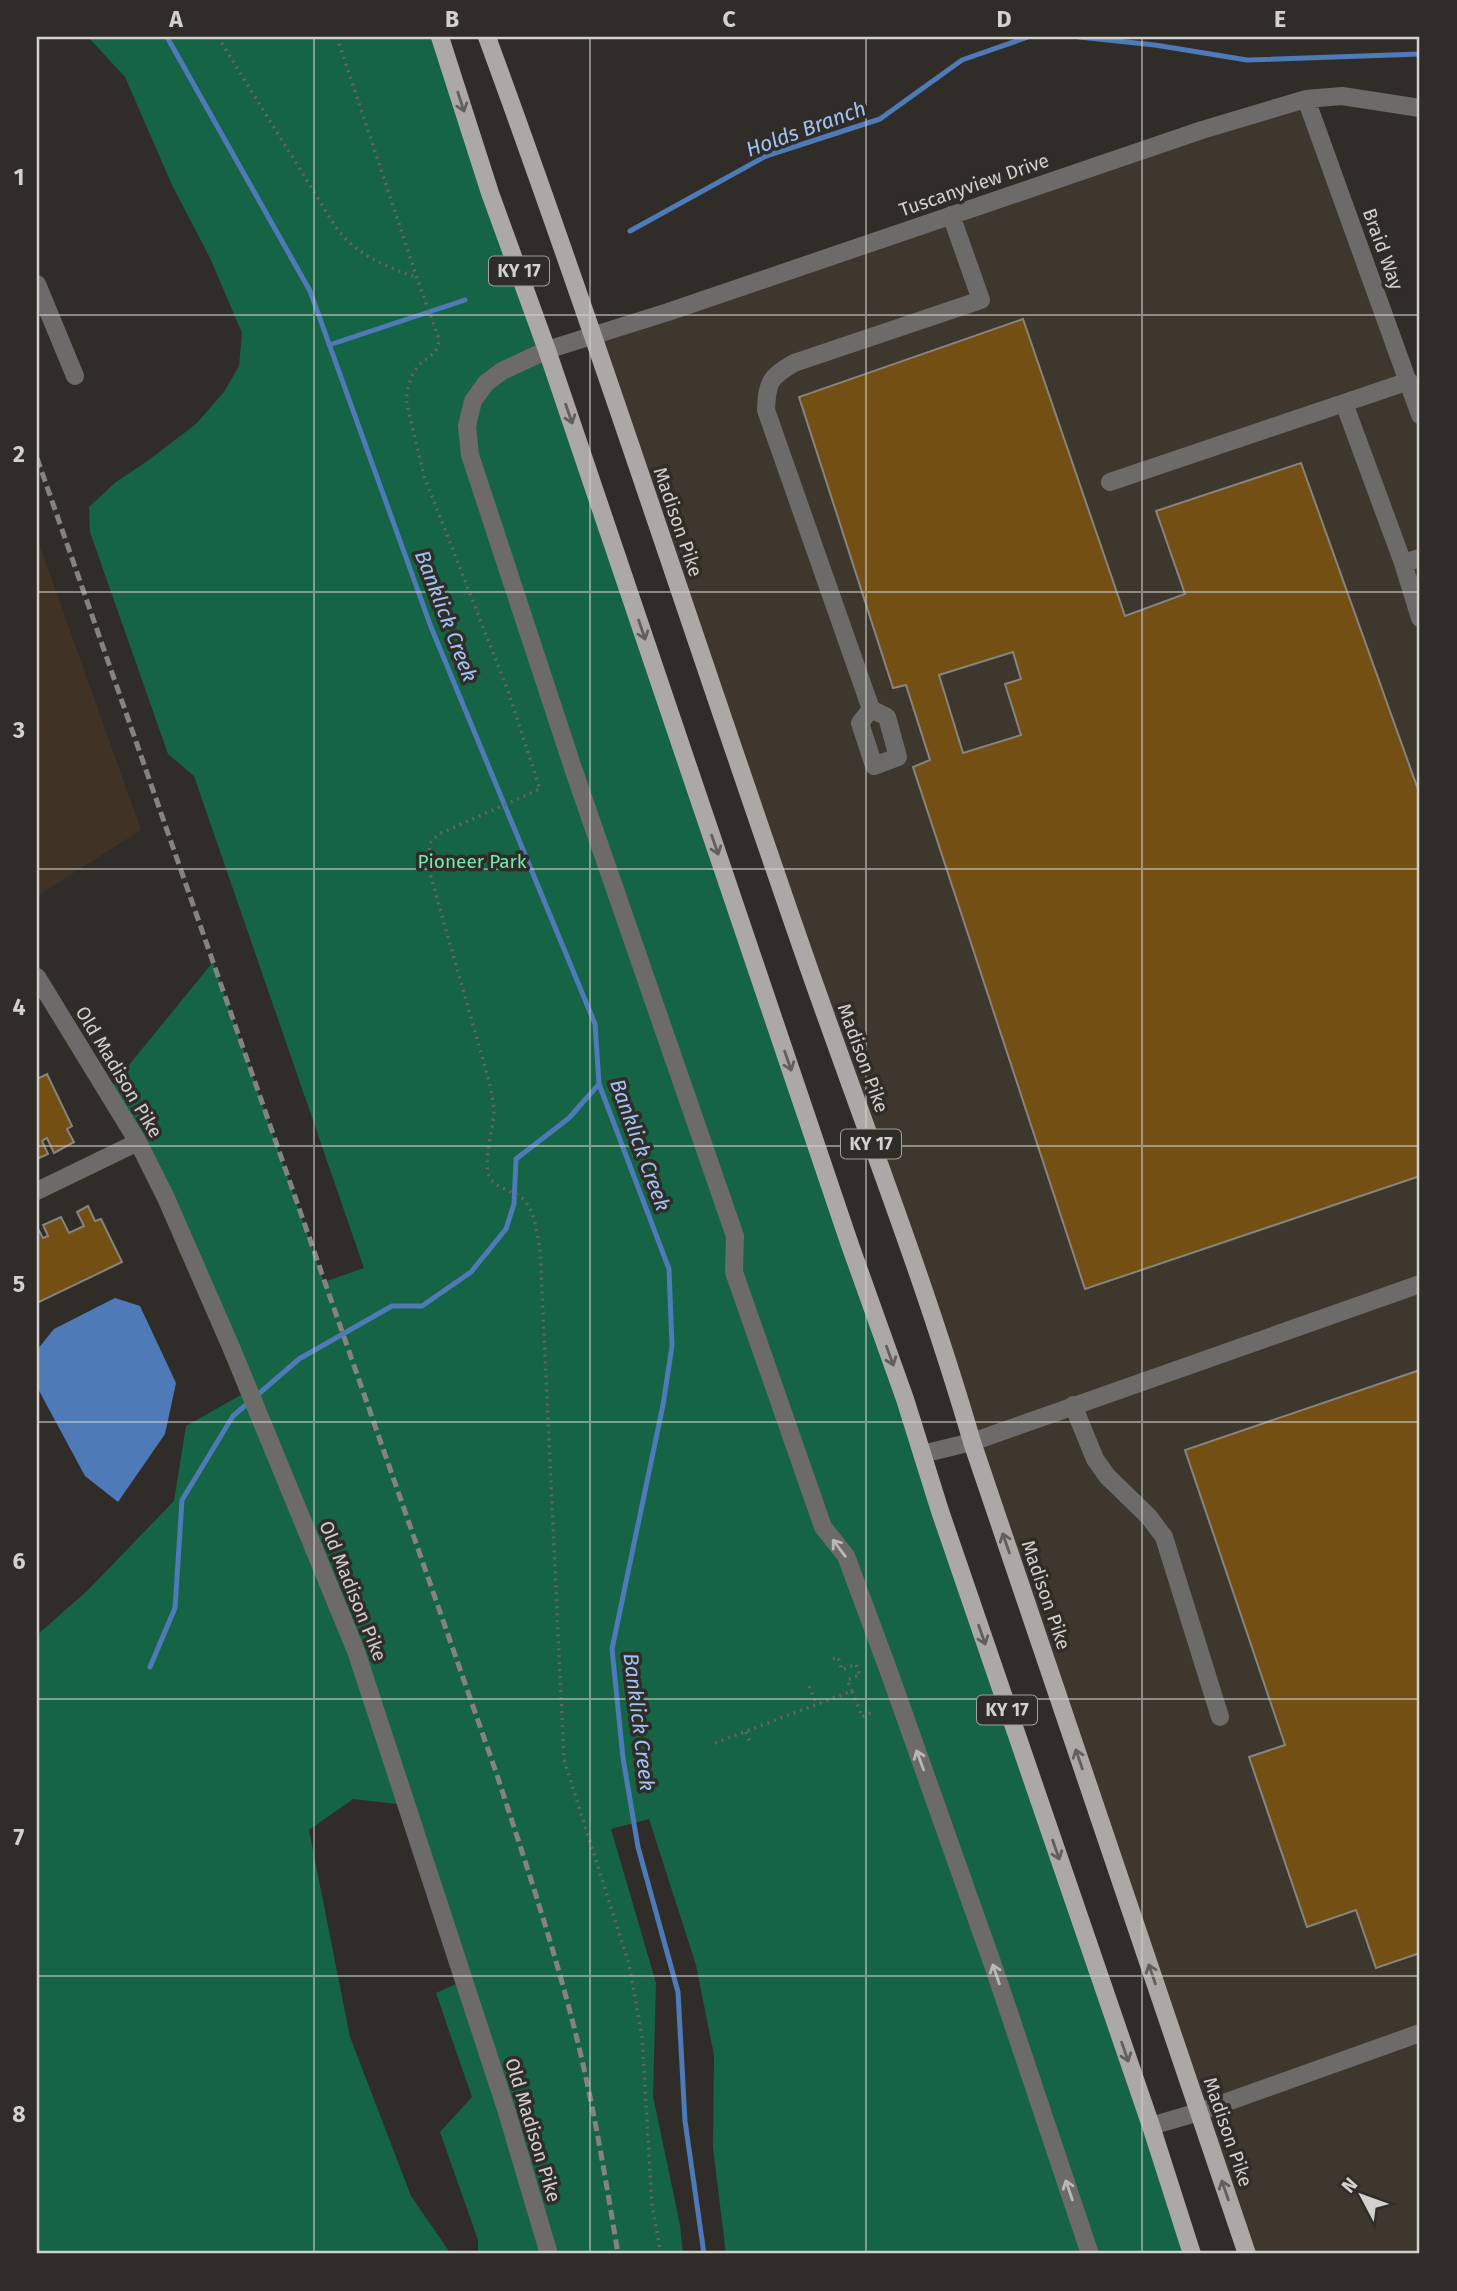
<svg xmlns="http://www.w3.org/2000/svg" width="1457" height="2291" font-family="'Fira Sans',sans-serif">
<rect width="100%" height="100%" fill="#302d29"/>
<path fill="#403225" d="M 37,538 L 141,830 L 37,896 Z"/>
<path fill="#3d372d" d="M 1306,99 L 1420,415 L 1420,2254 L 1247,2254 L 593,336 Z"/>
<path fill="#156445" d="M 88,37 L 440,37 L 1192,2254 L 726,2254 L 713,2148 L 714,2055 L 696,1965 L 649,1819 L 611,1829 L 656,1983 L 653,2096 L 680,2225 L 683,2254 L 478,2254 L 478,2240 L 440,2132 L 472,2097 L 436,1993 L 463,1981 L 406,1805 L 353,1799 L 309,1830 L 350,2037 L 411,2196 L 451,2254 L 37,2254 L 37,1635 L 87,1591 L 174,1501 L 186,1426 L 248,1391 L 107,1092 L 213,962 L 324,1282 L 364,1268 L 194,776 L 168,754 L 90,532 L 89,507 L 116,482 L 146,462 L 196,424 L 224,392 L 239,366 L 242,333 L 210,258 L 172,185 L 125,77 Z"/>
<path fill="#4e7ab8" d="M 115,1298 L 140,1306 L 176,1383 L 165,1434 L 118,1502 L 85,1476 L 37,1387 L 37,1350 L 54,1329 Z"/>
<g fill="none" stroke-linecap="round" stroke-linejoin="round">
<path stroke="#4e7ab8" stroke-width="5" d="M 167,37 L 310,291 L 431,627 L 595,1024 L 599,1084 L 669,1269 L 672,1346 L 663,1405 L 612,1649 L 623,1758 L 638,1847 L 678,1992 L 685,2121 L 704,2254
M 1079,37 L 1155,45 L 1247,60 L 1420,54
M 630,231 L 766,156 L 880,119 L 962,60 L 1028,37
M 329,345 L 465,300
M 150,1667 L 175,1608 L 182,1500 L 233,1416 L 299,1359 L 392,1306 L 422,1306 L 471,1272 L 506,1229 L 514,1204 L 516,1159 L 569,1118 L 599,1084"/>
</g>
<path fill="#734f13" stroke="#87847f" stroke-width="2" fill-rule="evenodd" d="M 1023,319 L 1125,616 L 1185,594 L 1156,511 L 1301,463 L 1420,795 L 1420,1176 L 1085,1289 L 913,767 L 930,760 L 906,685 L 893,688 L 799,397 ZM 1013,652 L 1021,679 L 1005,684 L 1021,735 L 963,753 L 939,675 Z
M 47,1074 L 72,1126 L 67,1129 L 74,1142 L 54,1153 L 47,1138 L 42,1141 L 48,1154 L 37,1159 L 37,1079 Z
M 88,1206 L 95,1221 L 101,1219 L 122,1262 L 37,1303 L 37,1227 L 43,1238 L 48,1236 L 43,1225 L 61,1217 L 69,1233 L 84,1226 L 77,1212 Z
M 1420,1370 L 1420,1953 L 1376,1968 L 1356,1910 L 1307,1927 L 1249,1757 L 1285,1745 L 1185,1450 Z"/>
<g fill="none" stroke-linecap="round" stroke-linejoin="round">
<path stroke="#666460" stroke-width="3.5" stroke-dasharray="2 5" stroke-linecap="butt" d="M 218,37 L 335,226 C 358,257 382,264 417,278
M 337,37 L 417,278 L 439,339 C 438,354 430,355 420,364 C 410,374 408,387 406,400 L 424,476 L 508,691 L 540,789 L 439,834 L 431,842 L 427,863 L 489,1081 C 491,1092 494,1103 494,1113 C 493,1130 482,1163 490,1178 C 496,1188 513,1191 522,1198 C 535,1209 536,1232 540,1248 L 564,1760 L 629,1964 L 642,2037 L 652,2205 L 661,2254
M 833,1659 L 838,1657 L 842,1670 L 856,1664 L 860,1675 L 847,1680 L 852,1691
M 809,1686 L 817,1705
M 746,1732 L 750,1742
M 715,1743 L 852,1691 L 862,1717 L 872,1712"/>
<path stroke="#6d6b69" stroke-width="18" d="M 1306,99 L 1420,415
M 37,284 L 75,376
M 1110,482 L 1344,403
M 1420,558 L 1403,563 L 1420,618
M 1403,563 L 1344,403 L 1409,381
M 871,709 L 887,717 L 898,757 L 874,766 L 860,723 L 871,709 L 766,410 C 767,382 770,377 794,363 L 981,300 L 951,215
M 37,977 L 138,1142 L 166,1198 L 231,1347 L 356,1651 L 506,2109 L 549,2254
M 37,1191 L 138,1142
M 1073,1405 L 1095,1459 L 1107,1476 L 1149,1517 L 1164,1537 L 1220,1717
M 922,1454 L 972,1442 L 1420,1284
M 1151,2126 L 1199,2112 L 1420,2033
M 1090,2254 L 994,1968 L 888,1669 L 846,1556 L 823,1527 L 734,1272 L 735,1236 L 574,771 L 470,455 L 467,426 L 473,401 L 486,383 L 502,371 L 547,350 L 668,312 L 1202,130 L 1306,99 L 1342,96 L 1420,108"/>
<path stroke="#aca8a5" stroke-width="18" d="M 440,37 L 490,193 L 547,350 L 850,1245 L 905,1399 L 940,1511 L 1151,2126 L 1192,2254
M 487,37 C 596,334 693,635 797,934 C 855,1103 922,1270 972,1442 L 1247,2254"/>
<path stroke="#85837f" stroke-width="5" stroke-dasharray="10 5" stroke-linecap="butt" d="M 37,458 L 497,1775 C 525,1861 554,1947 576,2035 C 594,2107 606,2181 618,2254"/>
</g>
<defs><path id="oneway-shaft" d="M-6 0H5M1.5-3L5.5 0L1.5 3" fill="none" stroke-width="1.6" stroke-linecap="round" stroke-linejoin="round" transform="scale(1.75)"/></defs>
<g stroke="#625e5b">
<use href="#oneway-shaft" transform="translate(461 102) rotate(72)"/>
<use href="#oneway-shaft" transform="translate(569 414) rotate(71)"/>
<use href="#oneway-shaft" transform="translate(642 630) rotate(71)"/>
<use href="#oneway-shaft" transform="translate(715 845) rotate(71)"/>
<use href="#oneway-shaft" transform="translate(788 1061) rotate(71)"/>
<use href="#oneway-shaft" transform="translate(890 1356) rotate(70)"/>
<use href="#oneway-shaft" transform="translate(1006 1543) rotate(-109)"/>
<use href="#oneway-shaft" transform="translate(982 1635) rotate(71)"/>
<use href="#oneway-shaft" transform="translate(1079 1759) rotate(-109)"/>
<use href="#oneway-shaft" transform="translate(1056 1850) rotate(71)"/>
<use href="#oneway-shaft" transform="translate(1152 1974) rotate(-109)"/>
<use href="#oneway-shaft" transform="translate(1125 2052) rotate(71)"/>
<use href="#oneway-shaft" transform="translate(1225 2190) rotate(-109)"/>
</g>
<g stroke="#bab8b5">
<use href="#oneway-shaft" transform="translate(839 1548) rotate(-127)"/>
<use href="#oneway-shaft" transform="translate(920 1760) rotate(-110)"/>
<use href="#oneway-shaft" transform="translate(996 1974) rotate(-109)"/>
<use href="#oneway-shaft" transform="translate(1069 2190) rotate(-109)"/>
</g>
<path fill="none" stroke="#d3d1ce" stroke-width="2" stroke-opacity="0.55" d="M 314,37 L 314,2254M 590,37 L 590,2254M 866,37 L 866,2254M 1142,37 L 1142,2254M 37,315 L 1420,315M 37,592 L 1420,592M 37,869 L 1420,869M 37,1146 L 1420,1146M 37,1422 L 1420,1422M 37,1699 L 1420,1699M 37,1976 L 1420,1976"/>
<g text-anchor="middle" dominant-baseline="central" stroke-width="7" stroke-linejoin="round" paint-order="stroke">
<g fill="#302d29" stroke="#a2a09c" stroke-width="2">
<rect x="489" y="256.5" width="60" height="29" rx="5"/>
<rect x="841" y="1129.5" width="60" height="29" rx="5"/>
<rect x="977" y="1695.5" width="60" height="29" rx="5"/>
</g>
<g font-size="18" font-weight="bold" fill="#d3d1ce">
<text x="519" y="271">KY 17</text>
<text x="871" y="1144">KY 17</text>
<text x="1007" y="1710">KY 17</text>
</g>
<g font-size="19" fill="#d3d1ce" stroke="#302d29">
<text transform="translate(974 185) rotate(-19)">Tuscanyview Drive</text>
<text transform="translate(1383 249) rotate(70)">Braid Way</text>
<text transform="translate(678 522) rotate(71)">Madison Pike</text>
<text transform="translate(863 1058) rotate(70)">Madison Pike</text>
<text transform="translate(119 1072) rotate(59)">Old Madison Pike</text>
<text transform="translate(353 1591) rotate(68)">Old Madison Pike</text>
<text transform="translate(1046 1595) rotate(71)">Madison Pike</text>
<text transform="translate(533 2130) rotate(73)">Old Madison Pike</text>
<text transform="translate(1228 2132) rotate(71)">Madison Pike</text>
</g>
<g font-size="19" fill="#70edb4" stroke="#302d29">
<text x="472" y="861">Pioneer Park</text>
</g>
<g font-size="21" font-style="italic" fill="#a0c4f8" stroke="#302d29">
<text transform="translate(806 129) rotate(-20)">Holds Branch</text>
<text transform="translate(446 616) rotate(69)">Banklick Creek</text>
<text transform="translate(640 1145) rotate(70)">Banklick Creek</text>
<text transform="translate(639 1722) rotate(83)">Banklick Creek</text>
</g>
</g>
<rect width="1457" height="2291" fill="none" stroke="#302d29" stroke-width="77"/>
<g transform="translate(1362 2196) rotate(311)" stroke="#302d29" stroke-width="5" paint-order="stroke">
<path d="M0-5L12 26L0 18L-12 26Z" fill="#d3d1ce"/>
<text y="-10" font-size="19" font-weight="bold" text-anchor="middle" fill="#d3d1ce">N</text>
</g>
<rect x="38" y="38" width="1380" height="2214" fill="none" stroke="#d3d1ce" stroke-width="2.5"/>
<g font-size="23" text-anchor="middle" font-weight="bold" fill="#d3d1ce">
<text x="176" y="27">A</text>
<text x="452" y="27">B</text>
<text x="729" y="27">C</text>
<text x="1004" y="27">D</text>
<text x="1280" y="27">E</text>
<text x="19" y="185">1</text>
<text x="19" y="462">2</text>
<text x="19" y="738">3</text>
<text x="19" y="1015">4</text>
<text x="19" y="1292">5</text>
<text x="19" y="1569">6</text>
<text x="19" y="1845">7</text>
<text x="19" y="2122">8</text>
</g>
</svg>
